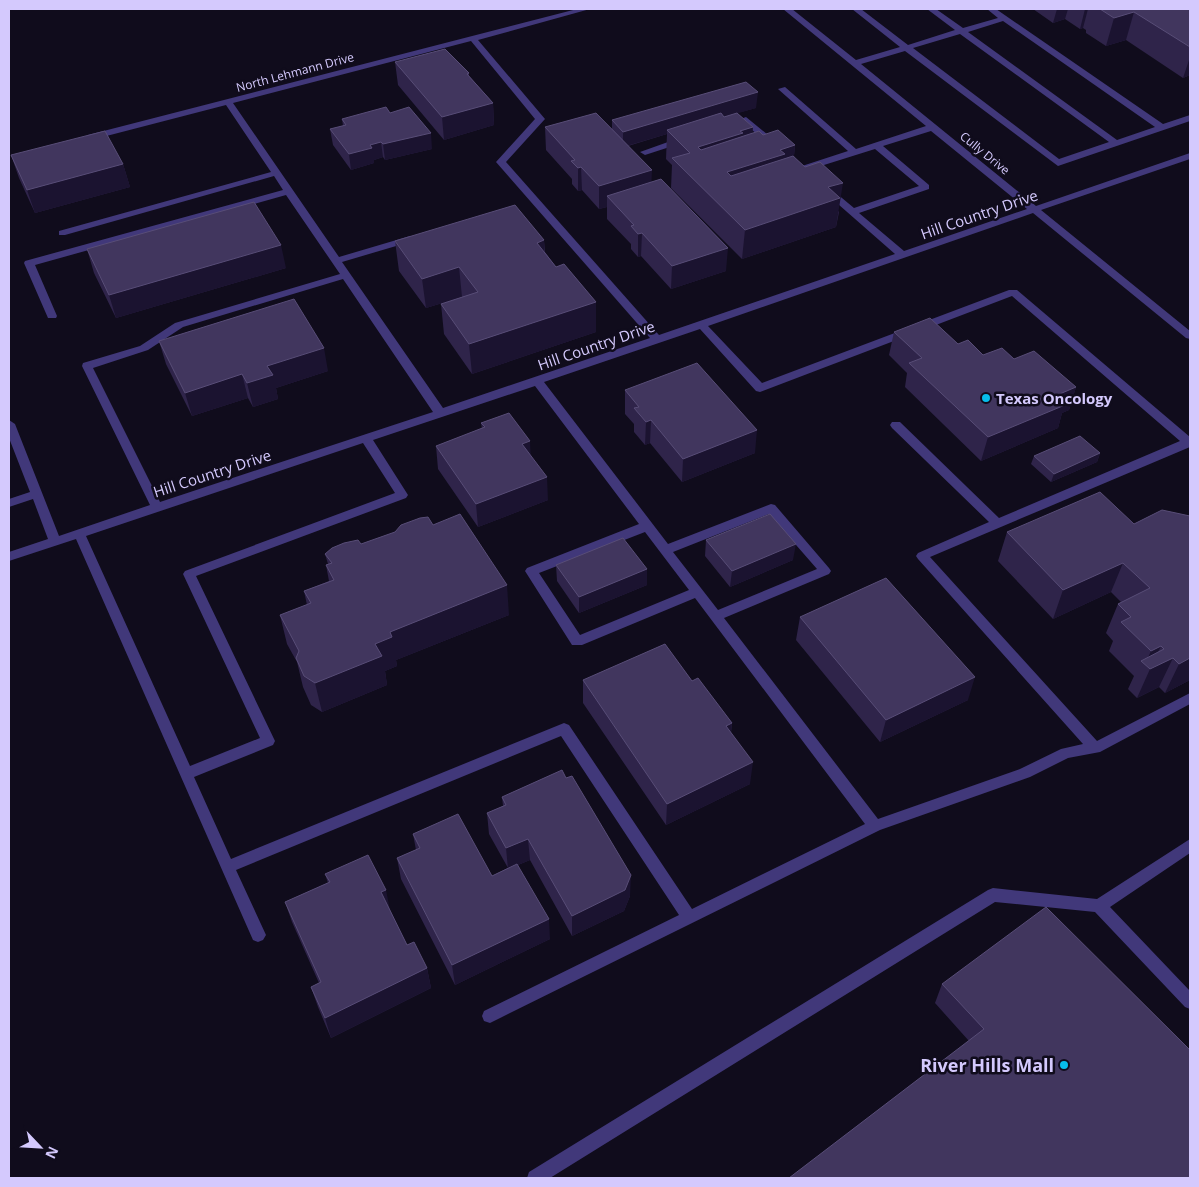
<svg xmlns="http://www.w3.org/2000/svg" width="1199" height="1187" font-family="'Open Sans',sans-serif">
<rect width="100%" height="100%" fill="#100c1c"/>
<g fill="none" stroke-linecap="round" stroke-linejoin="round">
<path fill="#41387a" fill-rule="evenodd" d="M 577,9 L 590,9 L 478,40 L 545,119 L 506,162 L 659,335 L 895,254 L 822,190 L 824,188 L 830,188 L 854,208 L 919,186 L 875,149 L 808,170 L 802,170 L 802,166 L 848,151 L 778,89 L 785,87 L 856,149 L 926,126 L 783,9 L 792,9 L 856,60 L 900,47 L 852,9 L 861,9 L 908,45 L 955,30 L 927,9 L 936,9 L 963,28 L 998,18 L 987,9 L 996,9 L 1163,124 L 1190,115 L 1190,121 L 1058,166 L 905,51 L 861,64 L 1036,206 L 1190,153 L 1190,159 L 1041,210 L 1190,331 L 1190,339 L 1186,338 L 1033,213 L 708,326 L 762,383 L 1009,290 L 1017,290 L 1190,437 L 1190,447 L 930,557 L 1097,741 L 1190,693 L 1190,704 L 1100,752 L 1068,758 L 1030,777 L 880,830 L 490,1023 L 484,1021 L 482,1016 L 484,1011 L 679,915 L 561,736 L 236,870 L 266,935 L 263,940 L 258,942 L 253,940 L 76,539 L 9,561 L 9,552 L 48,539 L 33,499 L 9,507 L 9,499 L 30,492 L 9,438 L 9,420 L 15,424 L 59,536 L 150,505 L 82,366 L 83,363 L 140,346 L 175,323 L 340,274 L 286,195 L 35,265 L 57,316 L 56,318 L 48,318 L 24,263 L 25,261 L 283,190 L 274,176 L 65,235 L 59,235 L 59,231 L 271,172 L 226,105 L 91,140 L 88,139 L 88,135 ZM 1003,21 L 1155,127 L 1117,140 L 968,32 ZM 960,34 L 1109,142 L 1059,159 L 913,48 ZM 471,41 L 535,119 L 496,162 L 650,338 L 443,408 L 342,262 L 413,241 L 415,239 L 410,236 L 339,257 L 233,103 ZM 931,131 L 1027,209 L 904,251 L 859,213 L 929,189 L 929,185 L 883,146 ZM 343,279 L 433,412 L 160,502 L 93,368 L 148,350 L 183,327 ZM 1012,296 L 1180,441 L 999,518 L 900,422 L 892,422 L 890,425 L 892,428 L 989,522 L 918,553 L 916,556 L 918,559 L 1083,744 L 1061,749 L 1020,769 L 878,819 L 724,618 L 829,574 L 831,571 L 829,568 L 775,505 L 771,504 L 668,544 L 544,382 L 700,329 L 756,391 L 760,392 ZM 535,386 L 639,524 L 527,568 L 525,571 L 572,645 L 582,645 L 695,598 L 865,824 L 692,909 L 569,725 L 564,723 L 231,859 L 194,777 L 273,745 L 275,741 L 196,576 L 406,498 L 408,495 L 373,440 ZM 363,443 L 395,493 L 185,571 L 183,574 L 260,738 L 190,766 L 86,536 ZM 769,514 L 817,569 L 718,610 L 673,552 ZM 645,532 L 689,590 L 580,635 L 539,573 Z
M 746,117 L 779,144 L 779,148 L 773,148 L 744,123 L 729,128 L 724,125 Z
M 682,137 L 687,140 L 685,142 L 645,155 L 640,152 Z
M 1190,839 L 1190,853 L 1110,907 L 1190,991 L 1190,1009 L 1185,1007 L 1095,912 L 995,902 L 550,1178 L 527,1178 L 529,1172 L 988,890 L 993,888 L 1097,899 Z"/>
</g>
<path fill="#2f244a" d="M 1033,9 L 1190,9 L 1190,75 L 1183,78 L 1126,40 L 1106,46 L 1086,33 L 1086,30 L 1083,28 L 1080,29 L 1065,19 L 1053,23 Z
M 395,62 L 469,73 L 469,76 L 493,103 L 494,125 L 444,140 L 398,85 Z
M 756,108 L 737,113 L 753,127 L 752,133 L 763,135 L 795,145 L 794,156 L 839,212 L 836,227 L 742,259 L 671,188 L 672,165 L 666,159 L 667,134 L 628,146 L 651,182 L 726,271 L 671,289 L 641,256 L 638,257 L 631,249 L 631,244 L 607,219 L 607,207 L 599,209 L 582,190 L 578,191 L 572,184 L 572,179 L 546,150 L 545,127 L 612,129 L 612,120 Z
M 390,113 L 432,149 L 385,160 L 383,157 L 374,160 L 374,163 L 351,170 L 333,145 L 330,129 L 343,126 L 342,119 Z
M 11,155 L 123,164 L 130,187 L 35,213 L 19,178 Z
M 544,240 L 545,252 L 556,267 L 596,302 L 596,332 L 472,374 L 444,334 L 441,304 L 462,297 L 426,308 L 399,271 L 395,241 Z
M 87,249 L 286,268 L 116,318 L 94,273 Z
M 894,332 L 958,344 L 983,355 L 1014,359 L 1076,387 L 1069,410 L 1062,413 L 1058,428 L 981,461 L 905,387 L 907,373 L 889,355 Z
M 159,341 L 328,371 L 276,388 L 278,399 L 253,407 L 248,398 L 192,416 L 166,364 Z
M 625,390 L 755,453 L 682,482 L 650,443 L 645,445 L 634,432 L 634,424 L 625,414 Z
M 481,423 L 548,500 L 478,527 L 438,469 L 436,446 L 482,429 Z
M 1100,453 L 1097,462 L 1051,482 L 1031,464 L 1034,456 Z
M 1190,516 L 1190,680 L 1165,693 L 1159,687 L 1137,698 L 1128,689 L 1134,676 L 1109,651 L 1113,641 L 1106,633 L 1118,604 L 1121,602 L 1111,592 L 1053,619 L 998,561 L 1007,532 L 1134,524 Z
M 433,525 L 509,615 L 396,660 L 397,666 L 385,671 L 387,685 L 322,712 L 311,705 L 303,687 L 297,662 L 287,644 L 280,615 L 307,605 L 304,591 L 329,581 L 326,565 L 328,564 L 325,554 Z
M 706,540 L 793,560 L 730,587 L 705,556 Z
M 556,565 L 647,569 L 647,585 L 579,613 L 557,581 Z
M 800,617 L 968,700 L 880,742 L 796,640 Z
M 583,680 L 732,723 L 731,733 L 750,784 L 666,825 L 583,703 Z
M 502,797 L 630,896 L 624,911 L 572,936 L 530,860 L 518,865 L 550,939 L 455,985 L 401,879 L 397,858 L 416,850 L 413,834 L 492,876 L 508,868 L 489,834 L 487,813 L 503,806 Z
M 325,874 L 390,911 L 407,945 L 427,968 L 431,988 L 331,1038 L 318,1007 L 311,987 L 319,983 L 292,922 L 285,902 L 328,883 Z
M 942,984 L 1190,1050 L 969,1041 L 935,1003 Z"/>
<path fill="#1b1330" d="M 1057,9 L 1068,9 L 1065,19 L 1053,23 Z
M 1085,9 L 1088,9 L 1083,28 L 1080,29 Z
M 1134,12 L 1126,40 L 1106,46 L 1114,18 Z
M 1190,57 L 1190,75 L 1183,78 Z
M 758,92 L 756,108 L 670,133 L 667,130 L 667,134 L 623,147 L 623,132 Z
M 493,103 L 494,125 L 444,140 L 442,117 Z
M 753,127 L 750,156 L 697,177 L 698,147 Z
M 431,133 L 432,149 L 385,160 L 383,144 Z
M 381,142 L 383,157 L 374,160 L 374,163 L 351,170 L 349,154 L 370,145 Z
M 795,145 L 792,174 L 725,202 L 727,172 L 780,150 Z
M 123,164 L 130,187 L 35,213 L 27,190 Z
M 581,167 L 582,190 L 578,191 L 578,168 Z
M 652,170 L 651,193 L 607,196 L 607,207 L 599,209 L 599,186 Z
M 843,183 L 836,227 L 742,259 L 745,230 L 828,187 Z
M 642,233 L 641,256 L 638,257 L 638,234 Z
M 544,240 L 545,270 L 537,243 Z
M 281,245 L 286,268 L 116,318 L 109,295 Z
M 728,248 L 726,271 L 671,289 L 672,266 Z
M 459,267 L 462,297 L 426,308 L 422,279 Z
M 596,302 L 596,332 L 472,374 L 469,344 Z
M 324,348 L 328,371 L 276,388 L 278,399 L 253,407 L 247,383 L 267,366 Z
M 242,374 L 248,398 L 192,416 L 185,393 Z
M 1076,387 L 1069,410 L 1062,413 L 1058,428 L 981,461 L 988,437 L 1055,396 Z
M 651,420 L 650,443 L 645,445 L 646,422 Z
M 757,430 L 755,453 L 682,482 L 683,459 Z
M 530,441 L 531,464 L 522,444 Z
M 1100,453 L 1097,462 L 1051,482 L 1054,474 Z
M 547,477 L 548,500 L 478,527 L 476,504 Z
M 796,544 L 793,560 L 730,587 L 732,571 Z
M 1123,563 L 1111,592 L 1053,619 L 1063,590 Z
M 647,569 L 647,585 L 579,613 L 579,597 Z
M 507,585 L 509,615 L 396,660 L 397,666 L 385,671 L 387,685 L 322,712 L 315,683 L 375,644 L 390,632 Z
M 1161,646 L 1150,669 L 1173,658 L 1159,687 L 1137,698 L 1150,669 L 1145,664 L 1151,651 Z
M 1190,658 L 1190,680 L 1165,693 L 1179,664 Z
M 975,677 L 968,700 L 880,742 L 886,720 Z
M 732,723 L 729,746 L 726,726 Z
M 753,762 L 750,784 L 666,825 L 667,804 Z
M 528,839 L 530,860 L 508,869 L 506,848 Z
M 631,875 L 630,896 L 624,911 L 572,936 L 572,916 Z
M 386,890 L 390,910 L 381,892 Z
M 549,919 L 550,939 L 455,985 L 452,965 Z
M 427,968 L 431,988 L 331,1038 L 325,1018 Z"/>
<path fill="#41365e" stroke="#584d77" d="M 1100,9 L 1190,9 L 1190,47 L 1134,12 L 1114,18 Z
M 445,49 L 469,73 L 467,74 L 493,103 L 442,117 L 395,62 Z
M 746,82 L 758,92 L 623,132 L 612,120 Z
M 386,107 L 390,113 L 409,107 L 431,133 L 383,144 L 381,142 L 370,145 L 372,148 L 349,154 L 330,129 L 346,125 L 342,119 Z
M 596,113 L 652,170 L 599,186 L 581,167 L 578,168 L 571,161 L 575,160 L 545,127 Z
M 721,113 L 724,117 L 737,113 L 753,127 L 740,131 L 743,133 L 698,147 L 701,150 L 759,131 L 763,135 L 778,130 L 795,145 L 780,150 L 785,154 L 727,172 L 731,176 L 793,156 L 805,167 L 820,162 L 843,183 L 828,187 L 840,198 L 745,230 L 672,158 L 690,153 L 667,130 Z
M 105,131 L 123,164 L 27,190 L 11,155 Z
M 661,179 L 728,248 L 672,266 L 642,233 L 638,234 L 631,226 L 634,225 L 607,196 Z
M 254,202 L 281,245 L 109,295 L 87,249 Z
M 515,205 L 544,240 L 537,243 L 556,267 L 564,264 L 596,302 L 469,344 L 441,304 L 478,292 L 459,267 L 422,279 L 395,241 Z
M 294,299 L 324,348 L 267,366 L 273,375 L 247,383 L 242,374 L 185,393 L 159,341 Z
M 930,318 L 958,344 L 968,340 L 983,355 L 1002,348 L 1014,359 L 1034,351 L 1076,387 L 1055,396 L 1065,405 L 988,437 L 909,363 L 922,358 L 894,332 Z
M 697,363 L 757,430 L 683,459 L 651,420 L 646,422 L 634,408 L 639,407 L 625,390 Z
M 509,413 L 530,441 L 522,444 L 547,477 L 476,504 L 436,446 L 485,427 L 481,423 Z
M 1080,436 L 1100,453 L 1054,474 L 1034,456 Z
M 1100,492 L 1134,524 L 1162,510 L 1190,516 L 1190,658 L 1179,664 L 1173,658 L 1150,669 L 1141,661 L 1164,649 L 1161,646 L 1151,651 L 1121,622 L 1131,617 L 1118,604 L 1150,588 L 1123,563 L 1063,590 L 1007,532 Z
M 460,514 L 507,585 L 390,632 L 392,637 L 375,644 L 382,656 L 315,683 L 304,676 L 296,658 L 299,651 L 280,615 L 311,603 L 304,591 L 334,580 L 326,565 L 332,563 L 325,554 L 332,548 L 344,543 L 358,540 L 361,544 L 395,532 L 401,525 L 420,518 L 428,517 L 433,525 Z
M 770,514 L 796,544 L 732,571 L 706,540 Z
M 623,538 L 647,569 L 579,597 L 556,565 Z
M 886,578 L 975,677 L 886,720 L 800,617 Z
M 665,644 L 692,681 L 698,678 L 732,723 L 726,726 L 753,762 L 667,804 L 583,680 Z
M 562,770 L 566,778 L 572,776 L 631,875 L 625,890 L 572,916 L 528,839 L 506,848 L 487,813 L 506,805 L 502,797 Z
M 458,814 L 492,876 L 517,864 L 549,919 L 452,965 L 397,858 L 420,848 L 413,834 Z
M 368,855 L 386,890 L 381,892 L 407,945 L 414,942 L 427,968 L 325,1018 L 311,987 L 321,982 L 285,902 L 330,882 L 325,874 Z
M 1046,907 L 1190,1050 L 1190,1178 L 789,1178 L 984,1029 L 942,984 Z"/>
<g fill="#07bdeb" stroke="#100c1c" stroke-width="2">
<circle cx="986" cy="398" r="5"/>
<circle cx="1064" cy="1065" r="5"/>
</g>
<g text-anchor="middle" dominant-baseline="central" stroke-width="5" stroke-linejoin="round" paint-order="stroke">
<g font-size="12" fill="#d4c9fd" stroke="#100c1c">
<text transform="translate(295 72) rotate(-15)">North Lehmann Drive</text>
<text transform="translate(985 153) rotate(39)">Cully Drive</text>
</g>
<g font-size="15" fill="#d4c9fd" stroke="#100c1c">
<text transform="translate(979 214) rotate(-19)">Hill Country Drive</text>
<text transform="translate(596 345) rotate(-19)">Hill Country Drive</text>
<text transform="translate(212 473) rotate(-18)">Hill Country Drive</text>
</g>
<g font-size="15" font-weight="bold" fill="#d4c9fd" stroke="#100c1c" text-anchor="start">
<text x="996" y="398">Texas Oncology</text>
</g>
<g font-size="18" font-weight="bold" fill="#d4c9fd" stroke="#100c1c" text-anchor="end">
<text x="1054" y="1065">River Hills Mall</text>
</g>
</g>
<rect width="1199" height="1187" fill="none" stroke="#d4c9fd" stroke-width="20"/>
<g transform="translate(40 1147) rotate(115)" stroke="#100c1c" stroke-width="4" paint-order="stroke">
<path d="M0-4L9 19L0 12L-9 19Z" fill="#d4c9fd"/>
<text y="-8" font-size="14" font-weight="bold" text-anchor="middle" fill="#d4c9fd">N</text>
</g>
</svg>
